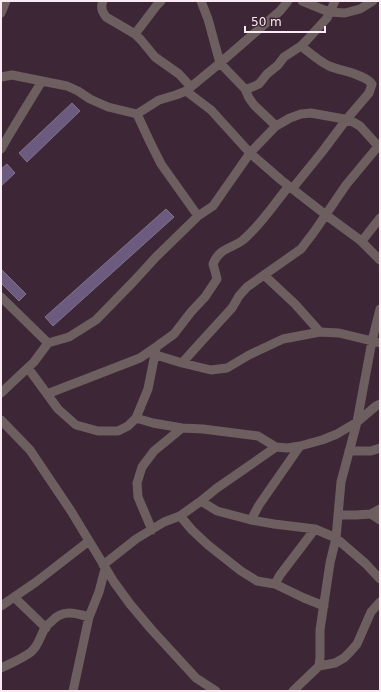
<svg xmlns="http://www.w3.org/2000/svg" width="381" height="692" font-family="'DejaVu Sans',sans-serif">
<rect width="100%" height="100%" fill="#3d2635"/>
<path fill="#6d5b7f" stroke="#7f738c" d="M 72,103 L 80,111 L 27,162 L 19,153 Z
M 7,164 L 15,173 L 1,186 L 1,169 Z
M 166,209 L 174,217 L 53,326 L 45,317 Z
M 1,269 L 26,294 L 19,301 L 1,283 Z"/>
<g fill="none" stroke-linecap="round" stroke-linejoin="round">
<path stroke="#6d5f5f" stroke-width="9" d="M 103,1 C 100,7 102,12 106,17 L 135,34 L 141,40 L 155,57 L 179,74 L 191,87
M 201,1 L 208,19 L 220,63 L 245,89 L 249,98 L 254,105 L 276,126
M 302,1 L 329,12 L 345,13 L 360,9 L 373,1
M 1,13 L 6,1
M 135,34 L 157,5 L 161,1
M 1,77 L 12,75 L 67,86 L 78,91 L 90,99 L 108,107 L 137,114 L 159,100 L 176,95 L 186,91 L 220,63 L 280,11 L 288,1
M 245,89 L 250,88 L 259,84 L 267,74 L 278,65 L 284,57 L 301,46 L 307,40 L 327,18 L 335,1
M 186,91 L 211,110 L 250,153 L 281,180 L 326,215 L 360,240 L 380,260
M 137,114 L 150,142 L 161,164 L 198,216
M 1,149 C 14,126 28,104 42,81
M 292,189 L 322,152 L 346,120 L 369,93 L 372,84 C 365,74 341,71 329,66 C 319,61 310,53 301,46
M 362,241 L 380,218
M 264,275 L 295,304 L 320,332
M 1,297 L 48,343
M 156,355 L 182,363 L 211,370 L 227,368 L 249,355 L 283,339 L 320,332 L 339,333 L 380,343
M 182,363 L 200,343 L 232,308 L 239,296 L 247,287 L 301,249 L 314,232 L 346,185 L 380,144
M 28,368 L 58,409 L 76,425 L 98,431 L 118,431 L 128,426 L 136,418 L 148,389 L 156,349
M 1,393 L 34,362 L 48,343 L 69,337 L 96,320 L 134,281 L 156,257 L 198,216 L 213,206 L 250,153 L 276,126 L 290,118 L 301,114 L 311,113 L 344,119 L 353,122 L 360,126 L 378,146 L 380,147
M 47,394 L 140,358 L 156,347 L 174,334 L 191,312 L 205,297 L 217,279 L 215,271 L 213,264 C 219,248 231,249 243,240 C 261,225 274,204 289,186
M 136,418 L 153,423 L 182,428 L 203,429 L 258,436 L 276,447 L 287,448 L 300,446 L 322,440 L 337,434 L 357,422 L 376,406 L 380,404
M 1,420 L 30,450 L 71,511 L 114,582 L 130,604 L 151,629 L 196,678 L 216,691
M 349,451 L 371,451 L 380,448
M 201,501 L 217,511 L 251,520 L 274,524 L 315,529 L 336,538 L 366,564 L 380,579
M 371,514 L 380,520
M 338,515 L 356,515 L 371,514 L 380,509
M 180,516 L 192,530 L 208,545 L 241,571 L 257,581 L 275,584 L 304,598 L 324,606
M 251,520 L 259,505 L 300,446
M 152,530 L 138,497 L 137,483 L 142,467 L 154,451 L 182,428
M 103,565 L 136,539 L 164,522 L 180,516 L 201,501 L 217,488 L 276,447
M 275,584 L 280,575 L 315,529
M 14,597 L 46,628
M 1,606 L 36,582 L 89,541
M 319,666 L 335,663 L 344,658 L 350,652 L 357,644 L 371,612 L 380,602
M 1,668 C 11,663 22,659 31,652 C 39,645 40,636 45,628 C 47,625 50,623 52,621 C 63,609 75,613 89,617
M 73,691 L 89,617 L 99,592 L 105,569
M 293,691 L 319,666 L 320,657 L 320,630 L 330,563 L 336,538 L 341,482 L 357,422 L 372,341 L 380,309"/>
</g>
<rect width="381" height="692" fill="none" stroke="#faeaf3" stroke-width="4"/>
<path d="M245 26v6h80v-6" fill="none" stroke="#faeaf3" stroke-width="2"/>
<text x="251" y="26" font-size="12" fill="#faeaf3" stroke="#3d2635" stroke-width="3" paint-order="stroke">50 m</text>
</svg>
